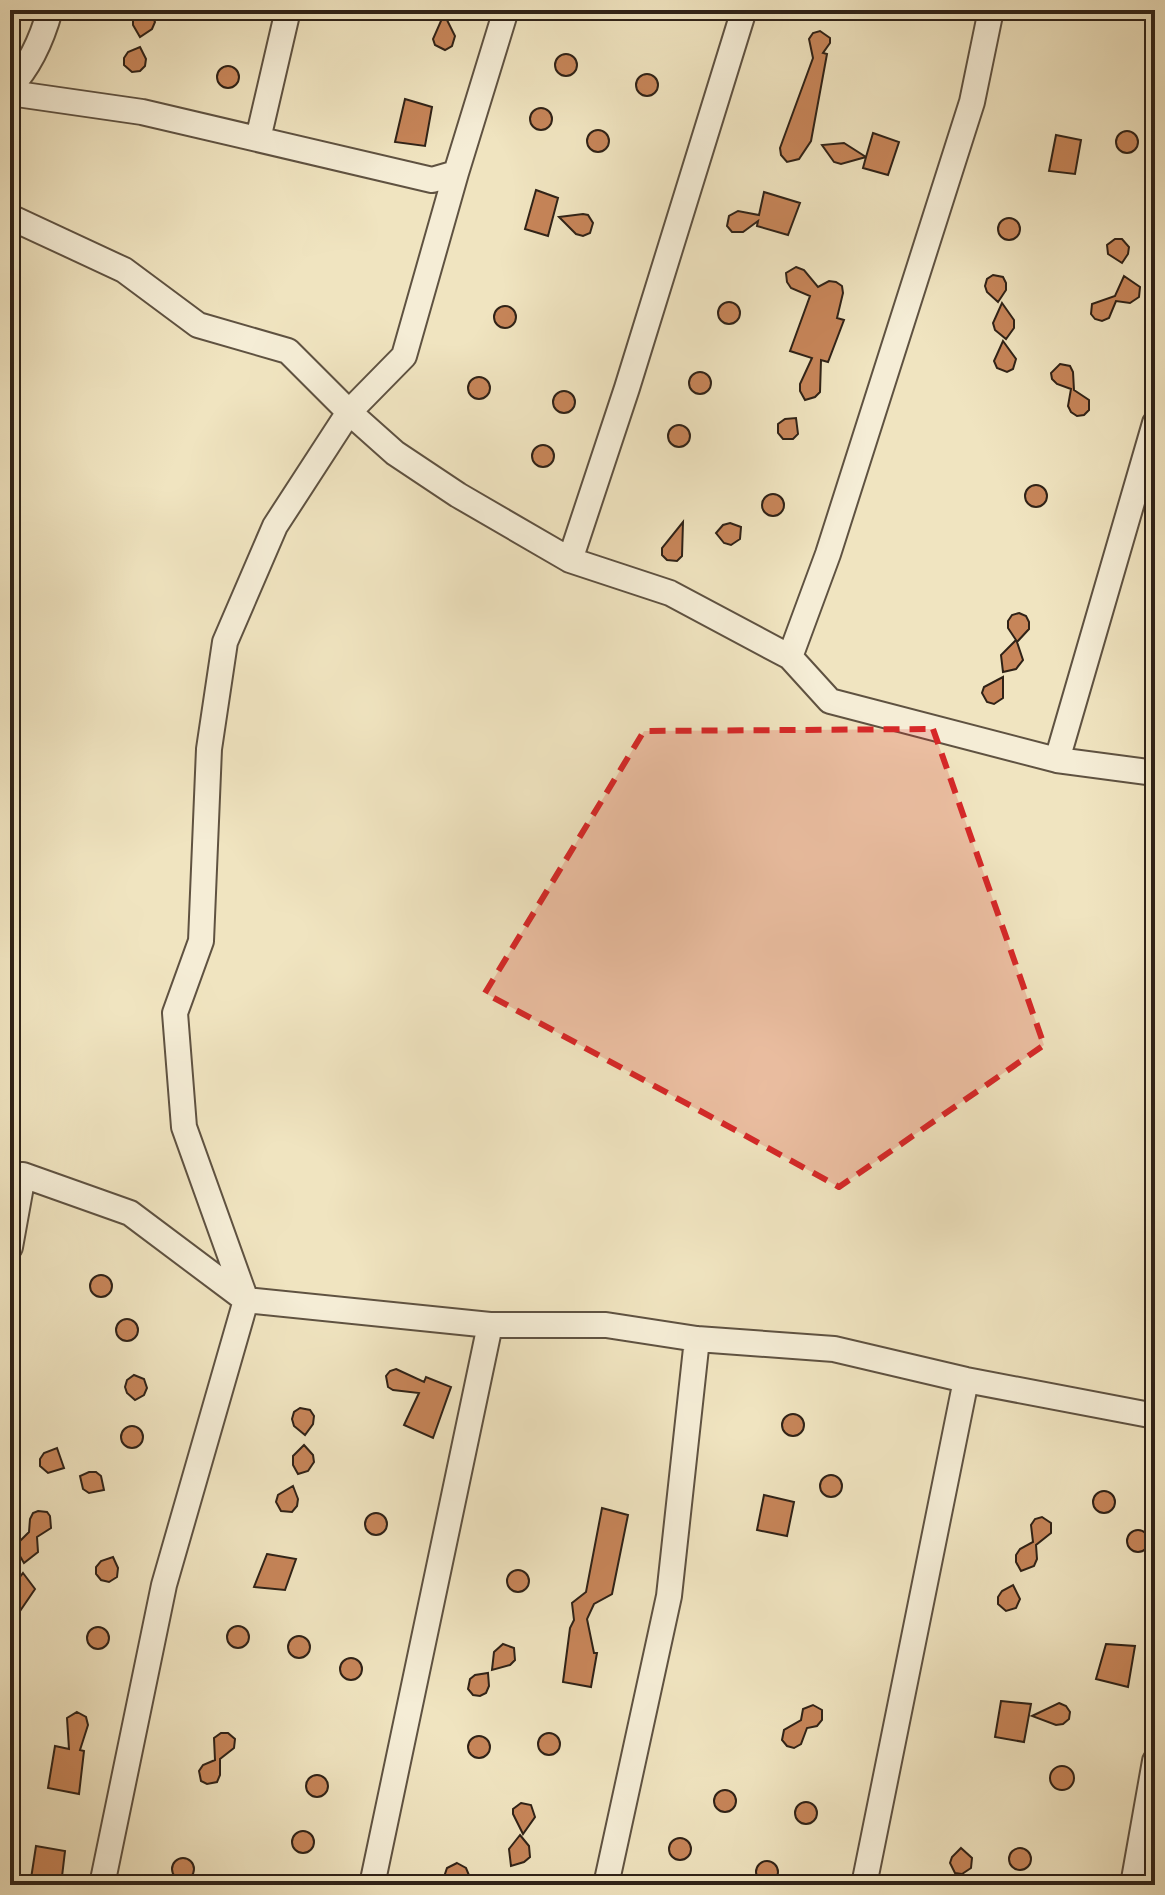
<svg xmlns="http://www.w3.org/2000/svg" width="1165" height="1895" font-family="'IM FELL English',serif">
<rect width="100%" height="100%" fill="#f0e4c0"/>
<filter id="stains"><feTurbulence type="fractalNoise" baseFrequency=".0025" numOctaves="4"/><feColorMatrix values="0 0 0 0 .2 0 0 0 0 .09 0 0 0 0 .02 0 0 0 .5 -.17"/></filter>
<radialGradient id="worn" r=".72"><stop offset=".6" stop-color="#630" stop-opacity="0"/><stop offset="1" stop-color="#630" stop-opacity=".3"/></radialGradient>
<path fill="#c78559" stroke="#2f2217" stroke-width="2" d="M 144,10 L 150,11 L 155,22 L 152,29 L 140,37 L 133,25 L 133,18 L 138,12 Z
M 444,14 L 455,36 L 452,46 L 445,50 L 435,45 L 433,39 Z
M 820,31 L 830,38 L 830,43 L 823,53 L 827,54 L 811,141 L 799,159 L 787,162 L 781,155 L 780,148 L 813,58 L 809,39 L 813,33 Z
M 140,47 L 146,59 L 145,66 L 140,71 L 132,72 L 124,65 L 124,58 L 128,52 Z
M555 65a11 11 0 1 1 22 0a11 11 0 1 1-22 0Z
M217 77a11 11 0 1 1 22 0a11 11 0 1 1-22 0Z
M636 85a11 11 0 1 1 22 0a11 11 0 1 1-22 0Z
M 405,99 L 432,107 L 425,146 L 395,142 Z
M530 119a11 11 0 1 1 22 0a11 11 0 1 1-22 0Z
M587 141a11 11 0 1 1 22 0a11 11 0 1 1-22 0Z
M1116 142a11 11 0 1 1 22 0a11 11 0 1 1-22 0Z
M 873,133 L 899,142 L 888,175 L 863,168 L 866,157 L 841,164 L 834,162 L 822,145 L 844,143 L 866,157 Z
M 1056,135 L 1081,140 L 1075,174 L 1049,171 Z
M 536,190 L 558,198 L 548,236 L 525,229 Z
M 764,192 L 800,203 L 788,235 L 757,226 L 758,221 L 743,232 L 732,232 L 727,226 L 729,216 L 738,211 L 759,215 Z
M 583,214 L 588,215 L 593,223 L 590,233 L 583,236 L 576,234 L 559,217 Z
M998 229a11 11 0 1 1 22 0a11 11 0 1 1-22 0Z
M 1115,239 L 1122,239 L 1129,247 L 1128,254 L 1122,263 L 1108,254 L 1107,245 Z
M 796,267 L 804,270 L 818,287 L 829,281 L 836,282 L 842,286 L 843,293 L 837,318 L 844,320 L 828,362 L 821,360 L 820,392 L 815,397 L 805,400 L 800,391 L 800,384 L 812,358 L 790,351 L 810,296 L 791,288 L 787,282 L 786,273 Z
M 993,275 L 1003,277 L 1006,283 L 1006,290 L 998,302 L 987,292 L 985,286 L 987,279 Z
M 1124,276 L 1140,287 L 1139,297 L 1130,303 L 1116,301 L 1109,318 L 1102,321 L 1095,319 L 1091,314 L 1092,304 L 1115,296 Z
M718 313a11 11 0 1 1 22 0a11 11 0 1 1-22 0Z
M 1002,303 L 1014,320 L 1014,328 L 1006,339 L 995,330 L 993,323 Z
M494 317a11 11 0 1 1 22 0a11 11 0 1 1-22 0Z
M 1003,341 L 1016,359 L 1013,369 L 1007,372 L 997,368 L 994,361 Z
M 1060,364 L 1070,366 L 1073,372 L 1074,390 L 1089,400 L 1089,410 L 1084,415 L 1077,416 L 1071,412 L 1068,406 L 1071,389 L 1057,384 L 1052,379 L 1051,373 Z
M689 383a11 11 0 1 1 22 0a11 11 0 1 1-22 0Z
M468 388a11 11 0 1 1 22 0a11 11 0 1 1-22 0Z
M553 402a11 11 0 1 1 22 0a11 11 0 1 1-22 0Z
M 796,418 L 798,434 L 793,439 L 783,439 L 778,433 L 778,424 L 785,419 Z
M668 436a11 11 0 1 1 22 0a11 11 0 1 1-22 0Z
M532 456a11 11 0 1 1 22 0a11 11 0 1 1-22 0Z
M1025 496a11 11 0 1 1 22 0a11 11 0 1 1-22 0Z
M762 505a11 11 0 1 1 22 0a11 11 0 1 1-22 0Z
M 683,522 L 682,556 L 677,561 L 667,560 L 662,555 L 662,548 Z
M 730,523 L 741,527 L 740,539 L 731,545 L 724,543 L 716,533 L 723,525 Z
M 1019,613 L 1026,616 L 1029,622 L 1029,629 L 1017,642 L 1023,660 L 1016,669 L 1003,672 L 1001,655 L 1016,640 L 1008,628 L 1008,621 L 1012,615 Z
M 1003,677 L 1003,698 L 994,704 L 987,702 L 982,693 L 984,687 Z
M90 1286a11 11 0 1 1 22 0a11 11 0 1 1-22 0Z
M116 1330a11 11 0 1 1 22 0a11 11 0 1 1-22 0Z
M 396,1369 L 424,1382 L 426,1377 L 451,1387 L 433,1438 L 404,1425 L 419,1393 L 393,1390 L 388,1387 L 386,1376 L 390,1371 Z
M 134,1375 L 144,1379 L 147,1388 L 144,1395 L 135,1400 L 127,1393 L 125,1387 L 127,1380 Z
M 300,1408 L 310,1410 L 314,1416 L 313,1424 L 305,1435 L 294,1426 L 292,1419 L 294,1412 Z
M782 1425a11 11 0 1 1 22 0a11 11 0 1 1-22 0Z
M121 1437a11 11 0 1 1 22 0a11 11 0 1 1-22 0Z
M 304,1445 L 313,1455 L 314,1462 L 308,1471 L 298,1474 L 293,1465 L 293,1456 Z
M 57,1448 L 64,1468 L 48,1473 L 40,1466 L 40,1459 L 44,1453 Z
M 89,1472 L 96,1472 L 101,1476 L 104,1490 L 89,1493 L 83,1489 L 80,1476 Z
M820 1486a11 11 0 1 1 22 0a11 11 0 1 1-22 0Z
M 293,1486 L 298,1499 L 297,1506 L 292,1512 L 281,1511 L 276,1502 L 278,1495 Z
M1093 1502a11 11 0 1 1 22 0a11 11 0 1 1-22 0Z
M 764,1495 L 794,1502 L 787,1536 L 757,1530 Z
M 602,1508 L 628,1515 L 612,1594 L 594,1604 L 587,1619 L 594,1653 L 597,1653 L 591,1687 L 563,1682 L 570,1628 L 574,1620 L 572,1603 L 586,1592 Z
M 38,1511 L 47,1512 L 50,1516 L 51,1528 L 37,1537 L 38,1552 L 24,1563 L 17,1551 L 17,1544 L 29,1532 L 30,1519 L 33,1513 Z
M365 1524a11 11 0 1 1 22 0a11 11 0 1 1-22 0Z
M 1042,1517 L 1051,1523 L 1051,1533 L 1036,1545 L 1037,1559 L 1034,1566 L 1021,1571 L 1016,1562 L 1016,1555 L 1020,1549 L 1033,1542 L 1031,1525 L 1035,1519 Z
M1127 1541a11 11 0 1 1 22 0a11 11 0 1 1-22 0Z
M 267,1554 L 296,1559 L 285,1590 L 254,1587 Z
M 113,1557 L 118,1568 L 117,1577 L 109,1582 L 101,1580 L 96,1574 L 96,1567 L 101,1561 Z
M507 1581a11 11 0 1 1 22 0a11 11 0 1 1-22 0Z
M 23,1573 L 35,1589 L 16,1617 L 13,1586 Z
M 1013,1585 L 1020,1599 L 1016,1608 L 1006,1611 L 998,1604 L 998,1597 L 1002,1591 Z
M227 1637a11 11 0 1 1 22 0a11 11 0 1 1-22 0Z
M87 1638a11 11 0 1 1 22 0a11 11 0 1 1-22 0Z
M288 1647a11 11 0 1 1 22 0a11 11 0 1 1-22 0Z
M 503,1644 L 514,1648 L 515,1660 L 510,1665 L 492,1670 L 494,1652 Z
M 1106,1644 L 1135,1646 L 1128,1687 L 1096,1679 Z
M340 1669a11 11 0 1 1 22 0a11 11 0 1 1-22 0Z
M 488,1673 L 489,1686 L 486,1693 L 480,1696 L 473,1695 L 468,1689 L 470,1679 L 475,1675 Z
M 1001,1701 L 1031,1704 L 1024,1742 L 995,1737 Z
M 1059,1703 L 1066,1706 L 1070,1712 L 1069,1719 L 1063,1724 L 1056,1725 L 1032,1716 Z
M 813,1705 L 822,1710 L 822,1720 L 817,1726 L 807,1728 L 801,1744 L 794,1748 L 787,1746 L 782,1740 L 784,1730 L 801,1720 L 803,1709 Z
M 77,1712 L 86,1717 L 88,1725 L 80,1750 L 84,1751 L 79,1794 L 48,1788 L 55,1746 L 69,1749 L 67,1718 Z
M 221,1733 L 228,1733 L 235,1739 L 234,1748 L 220,1759 L 220,1775 L 217,1782 L 207,1784 L 201,1781 L 199,1771 L 203,1765 L 215,1760 L 214,1738 Z
M538 1744a11 11 0 1 1 22 0a11 11 0 1 1-22 0Z
M468 1747a11 11 0 1 1 22 0a11 11 0 1 1-22 0Z
M1050 1778a12 12 0 1 1 24 0a12 12 0 1 1-24 0Z
M306 1786a11 11 0 1 1 22 0a11 11 0 1 1-22 0Z
M714 1801a11 11 0 1 1 22 0a11 11 0 1 1-22 0Z
M795 1813a11 11 0 1 1 22 0a11 11 0 1 1-22 0Z
M 521,1803 L 531,1805 L 535,1817 L 523,1834 L 513,1814 L 513,1809 Z
M292 1842a11 11 0 1 1 22 0a11 11 0 1 1-22 0Z
M 520,1835 L 529,1846 L 530,1857 L 524,1862 L 511,1866 L 509,1849 Z
M669 1849a11 11 0 1 1 22 0a11 11 0 1 1-22 0Z
M 36,1846 L 65,1851 L 61,1885 L 30,1885 Z
M 961,1848 L 972,1858 L 971,1868 L 962,1874 L 955,1873 L 950,1863 L 952,1857 Z
M1009 1859a11 11 0 1 1 22 0a11 11 0 1 1-22 0Z
M172 1869a11 11 0 1 1 22 0a11 11 0 1 1-22 0Z
M756 1872a11 11 0 1 1 22 0a11 11 0 1 1-22 0Z
M 457,1863 L 466,1868 L 473,1885 L 457,1885 L 448,1881 L 445,1874 L 447,1868 Z"/>
<g fill="none" stroke-linecap="round" stroke-linejoin="round">
<defs>
<path id="street" d="M 10,87 C 30,66 42,39 50,10
M 10,93 L 142,112 L 432,180 L 456,173 L 506,10
M 258,139 L 288,10
M 10,217 L 124,270 L 198,325 L 288,351 L 349,412 L 395,453 L 458,495 L 570,560 L 670,593 L 790,657 L 830,701 L 1057,760 L 1155,773
M 570,560 L 627,388 L 744,10
M 790,657 L 828,554 L 972,102 L 991,10
M 1057,760 L 1155,423
M 10,1176 L 23,1175 L 130,1213 L 246,1300 L 490,1325 L 606,1325 L 697,1339 L 834,1349 L 966,1380 L 1155,1416
M 10,1247 L 23,1175
M 102,1885 L 164,1585 L 246,1300 L 184,1127 L 175,1013 L 201,941 L 209,749 L 225,642 L 275,526 L 349,412 L 404,356 L 456,173
M 372,1885 L 490,1325
M 606,1885 L 669,1596 L 697,1339
M 864,1885 L 966,1380
M 1133,1885 L 1155,1761"/>
</defs>
<use href="#street" stroke="#5f5241" stroke-width="28"/>
<use href="#street" stroke="#f5edd6" stroke-width="24"/>
</g>
<path fill="#d62828" fill-opacity="0.2" stroke="#d62828" stroke-width="6" stroke-dasharray="16 10" stroke-linejoin="round" d="M 933,729 L 1044,1045 L 839,1187 L 485,993 L 644,731 Z"/>
<rect width="1165" height="1895" fill="none" stroke="#f0e4c0" stroke-width="40"/>
<rect x="12" y="12" width="1141" height="1871" fill="none" stroke="#2f2217" stroke-width="4"/>
<rect x="20" y="20" width="1125" height="1855" fill="none" stroke="#2f2217" stroke-width="2"/>
<rect width="100%" height="100%" filter="url(#stains)"/>
<rect width="100%" height="100%" fill="url(#worn)"/>
</svg>
